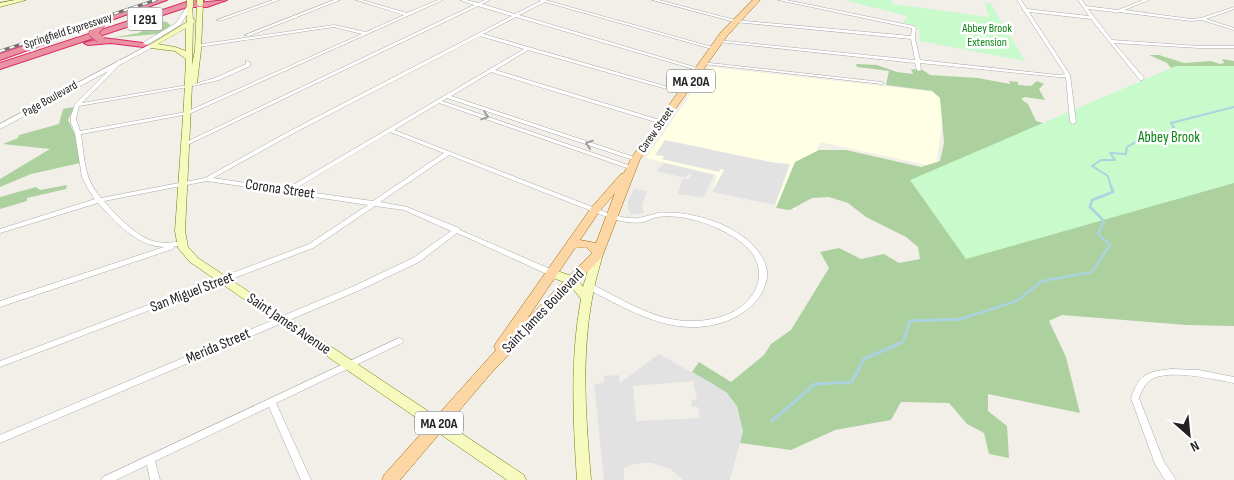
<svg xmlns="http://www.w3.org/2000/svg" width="1234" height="480" font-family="'Sofia Sans Condensed',sans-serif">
<rect width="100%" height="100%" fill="#f2efe9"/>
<path fill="#ffffe5" d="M 710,67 L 946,93 L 936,167 L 820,142 L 795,210 L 713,191 L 717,175 L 646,158 Z"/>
<path fill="#add19e" d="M 160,21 L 167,22 L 172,27 L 158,34 L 111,38 L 139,33 L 152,23 Z
M 1149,55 L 1159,55 L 1184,63 L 1211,61 L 1220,64 L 1224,63 L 1222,59 L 1234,61 L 1234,326 L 1186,325 L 1062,315 L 1049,321 L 1066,357 L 1080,413 L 988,394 L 988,411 L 1007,426 L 1009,458 L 989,454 L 984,433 L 967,424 L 949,403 L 901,402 L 891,420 L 835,430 L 791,450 L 740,443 L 743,431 L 727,393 L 692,372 L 699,362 L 731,382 L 764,355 L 771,344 L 791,330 L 829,268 L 820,252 L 839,248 L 861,259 L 884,254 L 899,263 L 920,259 L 918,247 L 906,237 L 866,217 L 848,203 L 829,197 L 812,198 L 790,210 L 776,208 L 795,162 L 819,150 L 846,150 L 921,167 L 940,161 L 944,143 L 940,98 L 932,91 L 886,85 L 889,71 L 857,67 L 856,64 L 877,65 L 897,72 L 913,74 L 911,69 L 923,70 L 930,75 L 978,78 L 1010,84 L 1009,81 L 1018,82 L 1018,85 L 1031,86 L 1037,81 L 1044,84 L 1039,89 L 1045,100 L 1025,97 L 1021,99 L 1028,104 L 1036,121 L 1064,129 L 1178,77 L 1167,63 Z
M 74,107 L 68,120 L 75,135 L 80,163 L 31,174 L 0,187 L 0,179 L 50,149 L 3,144 L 18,138 L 19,135 L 59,124 L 63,109 Z
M 67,185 L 66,189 L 27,198 L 27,201 L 0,209 L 0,197 L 36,187 L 40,190 Z"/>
<path fill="#c8facc" d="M 843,0 L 892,0 L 893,4 L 989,17 L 985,3 L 990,3 L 1025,61 L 920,41 L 919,29 L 914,25 L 903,23 L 907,16 Z
M 1176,66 L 1234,66 L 1234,183 L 966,259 L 910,180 Z"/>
<path fill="#e2e2e2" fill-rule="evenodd" d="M 665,140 L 770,162 L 790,164 L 775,205 L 712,192 L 724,170 L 720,169 L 719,172 L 662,159 L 664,156 L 655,155 Z
M 664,163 L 714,175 L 703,198 L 678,194 L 682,179 L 689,179 L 692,174 L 689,174 L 686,178 L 656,171 Z
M 634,189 L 647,191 L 642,206 L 644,213 L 631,215 L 628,209 L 628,201 Z
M 659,354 L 713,384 L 727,393 L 737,406 L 743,431 L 730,480 L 683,480 L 670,469 L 652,463 L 642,463 L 631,465 L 624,468 L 624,480 L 604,480 L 594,384 L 604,383 L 604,376 L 619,375 L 619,381 L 621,382 ZM 693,381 L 697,400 L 691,400 L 692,407 L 698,407 L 700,418 L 636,421 L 633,386 Z"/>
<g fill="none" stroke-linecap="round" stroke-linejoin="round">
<path stroke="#aad3df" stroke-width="2" d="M 1111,187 L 1108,176 L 1092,166 L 1101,160 L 1115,160 L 1110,153 L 1126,154 L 1127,147 L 1141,139 L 1150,142 L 1164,136 L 1174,127 L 1171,123 L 1234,107"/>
<path stroke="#aad3df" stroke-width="2.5" d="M 967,317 L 1017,301 L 1042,281 L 1092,272 L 1110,245 L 1098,234 L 1104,221 L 1090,207 L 1092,200 L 1113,192 L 1111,186"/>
<path stroke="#aad3df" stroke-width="3" d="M 772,421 L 815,384 L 852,382 L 864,359 L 903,342 L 910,321 L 961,319 L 970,316"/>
<defs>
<path id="minor" d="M 273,0 L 279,0 L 220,21 L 217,20 Z
M 334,0 L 340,0 L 249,36 L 245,35 Z
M 356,0 L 362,0 L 407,13 L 438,0 L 443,0 L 189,114 L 81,134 C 85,159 83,177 101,198 L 205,178 L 288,132 L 512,16 L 478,6 L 187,145 L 185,146 L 182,144 L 474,5 L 460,0 L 466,0 L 478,3 L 485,0 L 490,0 L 482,4 L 515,14 L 541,1 L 539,0 L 545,0 L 716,48 L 712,49 L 545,2 L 519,15 L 701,69 L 697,70 L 516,17 L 483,34 L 686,92 L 683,94 L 681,93 L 528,50 L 495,70 L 663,121 L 664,122 L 661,124 L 659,123 L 491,72 L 451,96 L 637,158 L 638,159 L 637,160 L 633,160 L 447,98 L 442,101 L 634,167 L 635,168 L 634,169 L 630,169 L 439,103 L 394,130 L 613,215 C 622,217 634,220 643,217 C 648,216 653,214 658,213 C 679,211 701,216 721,224 C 741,233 763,248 767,271 C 768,280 764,289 760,296 C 745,318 715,328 690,327 C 653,326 620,305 587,289 L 586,287 L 587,285 L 593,285 C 623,300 657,322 692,321 C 706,321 721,318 733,312 C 753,301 766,280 755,258 C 749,245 730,234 717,228 C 699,220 677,214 657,217 C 652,218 648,221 643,222 C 633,224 622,221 612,219 L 449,155 L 380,202 L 407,207 L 459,228 L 460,230 L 555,271 L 556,273 L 555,275 L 549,275 L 457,233 L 419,262 L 360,290 L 0,443 L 0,435 L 354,286 L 413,258 L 451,231 L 404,210 L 375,206 L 313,248 L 0,367 L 0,361 L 309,244 L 368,205 L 207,181 L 104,201 C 116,215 136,236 153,241 C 162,244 172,242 181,242 L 184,244 L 183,246 L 174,246 L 173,249 L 0,307 L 0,301 L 164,247 C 137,246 115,222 98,203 L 0,233 L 0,229 L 95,199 L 88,189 L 82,177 L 75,133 L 71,123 L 71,116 L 75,104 L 119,60 L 123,61 L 82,103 L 188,85 L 190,86 L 188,87 L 79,106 L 76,119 L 80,131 L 186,112 L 362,34 L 334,27 L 198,47 L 196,47 L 196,45 L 334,25 L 366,32 L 404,15 ZM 480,36 L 524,49 L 286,189 L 213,178 L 292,134 ZM 390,132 L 444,153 L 373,201 L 293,190 Z
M 652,0 L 659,0 L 735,20 L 911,36 L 912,29 L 911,28 L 778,0 L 786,0 L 914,26 L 916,28 L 915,38 L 920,60 L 1058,75 L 1065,74 L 1024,11 L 1022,10 L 1023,9 L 1017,0 L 1021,0 L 1027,9 L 1089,16 L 1078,0 L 1082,0 L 1086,6 L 1118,10 L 1143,0 L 1149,0 L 1124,10 L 1191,19 L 1201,18 L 1234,7 L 1234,9 L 1206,19 L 1234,28 L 1234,30 L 1202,20 L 1191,21 L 1119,12 L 1116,13 L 1114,12 L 1088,9 L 1112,40 L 1199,46 L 1234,46 L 1234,48 L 1199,48 L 1114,43 L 1144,78 L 1144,79 L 1142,80 L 1140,80 L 1091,19 L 1029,12 L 1070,75 L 1076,122 L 1073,124 L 1070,122 L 1066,77 L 1058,77 L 920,63 L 921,70 L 919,71 L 917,70 L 915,63 L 719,42 L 717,42 L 717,40 L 915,60 L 911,39 L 735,22 Z
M 246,61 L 250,62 L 250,66 L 219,80 L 193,86 L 191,85 L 215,78 L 246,64 Z
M 701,62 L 882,82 L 884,83 L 882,84 L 703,64 L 701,63 Z
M 399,338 L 402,339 L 403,341 L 402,343 L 276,403 L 311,480 L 301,480 L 269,407 L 155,461 L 160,480 L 150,480 L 147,465 L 116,480 L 101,480 L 103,477 Z
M 1171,369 L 1199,370 L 1234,377 L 1234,383 C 1213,379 1171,369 1152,379 C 1145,383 1142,390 1139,398 L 1164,462 L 1176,480 L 1165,480 L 1155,464 L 1131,398 C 1140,374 1145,372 1171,369 Z"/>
<path id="tertiary" d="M 188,5 L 193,6 L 180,25 L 145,46 L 141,46 L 141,44 L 176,23 Z
M 151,44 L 154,46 L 153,47 L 0,129 L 0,124 Z"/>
<path id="secondary" d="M 15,0 L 26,0 L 0,7 L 0,3 Z
M 200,1 L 203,3 L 201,50 L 197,83 L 192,85 L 185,231 L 188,247 L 198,258 L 524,475 L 526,480 L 507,480 L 190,262 L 178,248 L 175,231 L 184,103 L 186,59 L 175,51 L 151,48 L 148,46 L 187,22 L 187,6 L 192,5 L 193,19 L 196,21 L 193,24 L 192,65 L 195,50 L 197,3 ZM 186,28 L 186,51 L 175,47 L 158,44 Z
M 598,251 L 603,254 C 599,269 594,284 592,299 C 581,359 586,420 591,480 L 577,480 C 573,419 570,359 581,299 L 569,284 L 548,276 L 547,273 L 552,269 L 577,278 L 583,287 L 593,254 Z"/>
<path id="primary" d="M 753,0 L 760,0 L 727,36 L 640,159 L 602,257 L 493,371 L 400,480 L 382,480 L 384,475 L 496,350 L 494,347 L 496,343 L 591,208 L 621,174 L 624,173 L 632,157 L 721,32 ZM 615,193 L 596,243 L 580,240 L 599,212 ZM 586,247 L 592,253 L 527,319 L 575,248 Z"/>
<path id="motorway" d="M 156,0 L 167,0 L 0,60 L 0,54 Z
M 193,0 L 204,0 L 197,3 L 227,0 L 207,7 L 187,7 L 0,69 L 0,63 Z
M 103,38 L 143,43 L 147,45 L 143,47 L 111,43 L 88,45 L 84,43 Z"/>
</defs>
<use href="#minor" stroke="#a9a9a9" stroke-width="1"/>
<use href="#tertiary" stroke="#a9a9a9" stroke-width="1"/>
<use href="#secondary" stroke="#707d05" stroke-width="1"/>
<use href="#primary" stroke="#a06b00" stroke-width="1"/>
<use href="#motorway" stroke="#dc2a67" stroke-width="2"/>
<use href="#minor" fill="#fff" fill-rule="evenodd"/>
<use href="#tertiary" fill="#fff" fill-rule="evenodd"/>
<use href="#secondary" fill="#f7fabf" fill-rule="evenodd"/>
<use href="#primary" fill="#fcd6a4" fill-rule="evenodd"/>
<use href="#motorway" fill="#e892a2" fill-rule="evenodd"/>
<defs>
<path id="rail" d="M 0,51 L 156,0"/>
</defs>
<use href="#rail" stroke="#707070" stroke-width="3"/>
<use href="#rail" stroke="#fff" stroke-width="2" stroke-dasharray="5" stroke-linecap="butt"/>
<defs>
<path id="secondary-bridge" d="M 190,0 L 190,6
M 200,0 L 200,3"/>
<path id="motorway-bridge" d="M 100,39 L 93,33 L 101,25"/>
</defs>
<use href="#secondary-bridge" stroke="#707d05" stroke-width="7" stroke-linecap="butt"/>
<use href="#motorway-bridge" stroke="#dc2a67" stroke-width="9" stroke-linecap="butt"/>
<use href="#secondary-bridge" stroke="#f7fabf" stroke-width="6"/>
<use href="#motorway-bridge" stroke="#e892a2" stroke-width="8"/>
</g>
<defs><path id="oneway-chevron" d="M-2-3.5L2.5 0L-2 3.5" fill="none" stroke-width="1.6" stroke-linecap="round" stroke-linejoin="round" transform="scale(1.25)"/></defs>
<g stroke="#9c9c9c">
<use href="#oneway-chevron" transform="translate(485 116) rotate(19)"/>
<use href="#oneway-chevron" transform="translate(589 144) rotate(-162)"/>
</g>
<g text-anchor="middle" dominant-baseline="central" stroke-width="5" stroke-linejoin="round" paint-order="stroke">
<g font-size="12" fill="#0c8416" stroke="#fff">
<text x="987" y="28">Abbey Brook<tspan x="987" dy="14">Extension</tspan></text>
</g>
<g font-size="12" fill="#222" stroke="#fff">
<text transform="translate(68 31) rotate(-18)">Springfield Expressway</text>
<text transform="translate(50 99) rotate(-29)">Page Boulevard</text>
<text transform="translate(656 130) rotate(-55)">Carew Street</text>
</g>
<g fill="#fff" stroke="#646464" stroke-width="1">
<rect x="127.5" y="7.5" width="35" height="23" rx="4"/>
<rect x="667" y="69.5" width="48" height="23" rx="4"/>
<rect x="415" y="411.5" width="48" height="23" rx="4"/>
</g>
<g font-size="14" font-weight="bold" fill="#222">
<text x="145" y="19">I 291</text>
<text x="691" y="81">MA 20A</text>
<text x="439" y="423">MA 20A</text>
</g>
<g font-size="15" fill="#0c8416" stroke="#fff">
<text x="1169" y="137">Abbey Brook</text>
</g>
<g font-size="15" fill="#222" stroke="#fff">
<text transform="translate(280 189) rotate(8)">Corona Street</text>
<text transform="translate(192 292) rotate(-21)">San Miguel Street</text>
<text transform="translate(543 311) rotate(-46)">Saint James Boulevard</text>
<text transform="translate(289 324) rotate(34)">Saint James Avenue</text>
<text transform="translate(218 346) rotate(-23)">Merida Street</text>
</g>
</g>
<g transform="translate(1189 435) rotate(153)" stroke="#ffffff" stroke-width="4" paint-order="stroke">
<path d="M0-4L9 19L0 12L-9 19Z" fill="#222222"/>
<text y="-8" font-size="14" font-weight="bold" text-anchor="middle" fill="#222222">N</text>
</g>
</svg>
